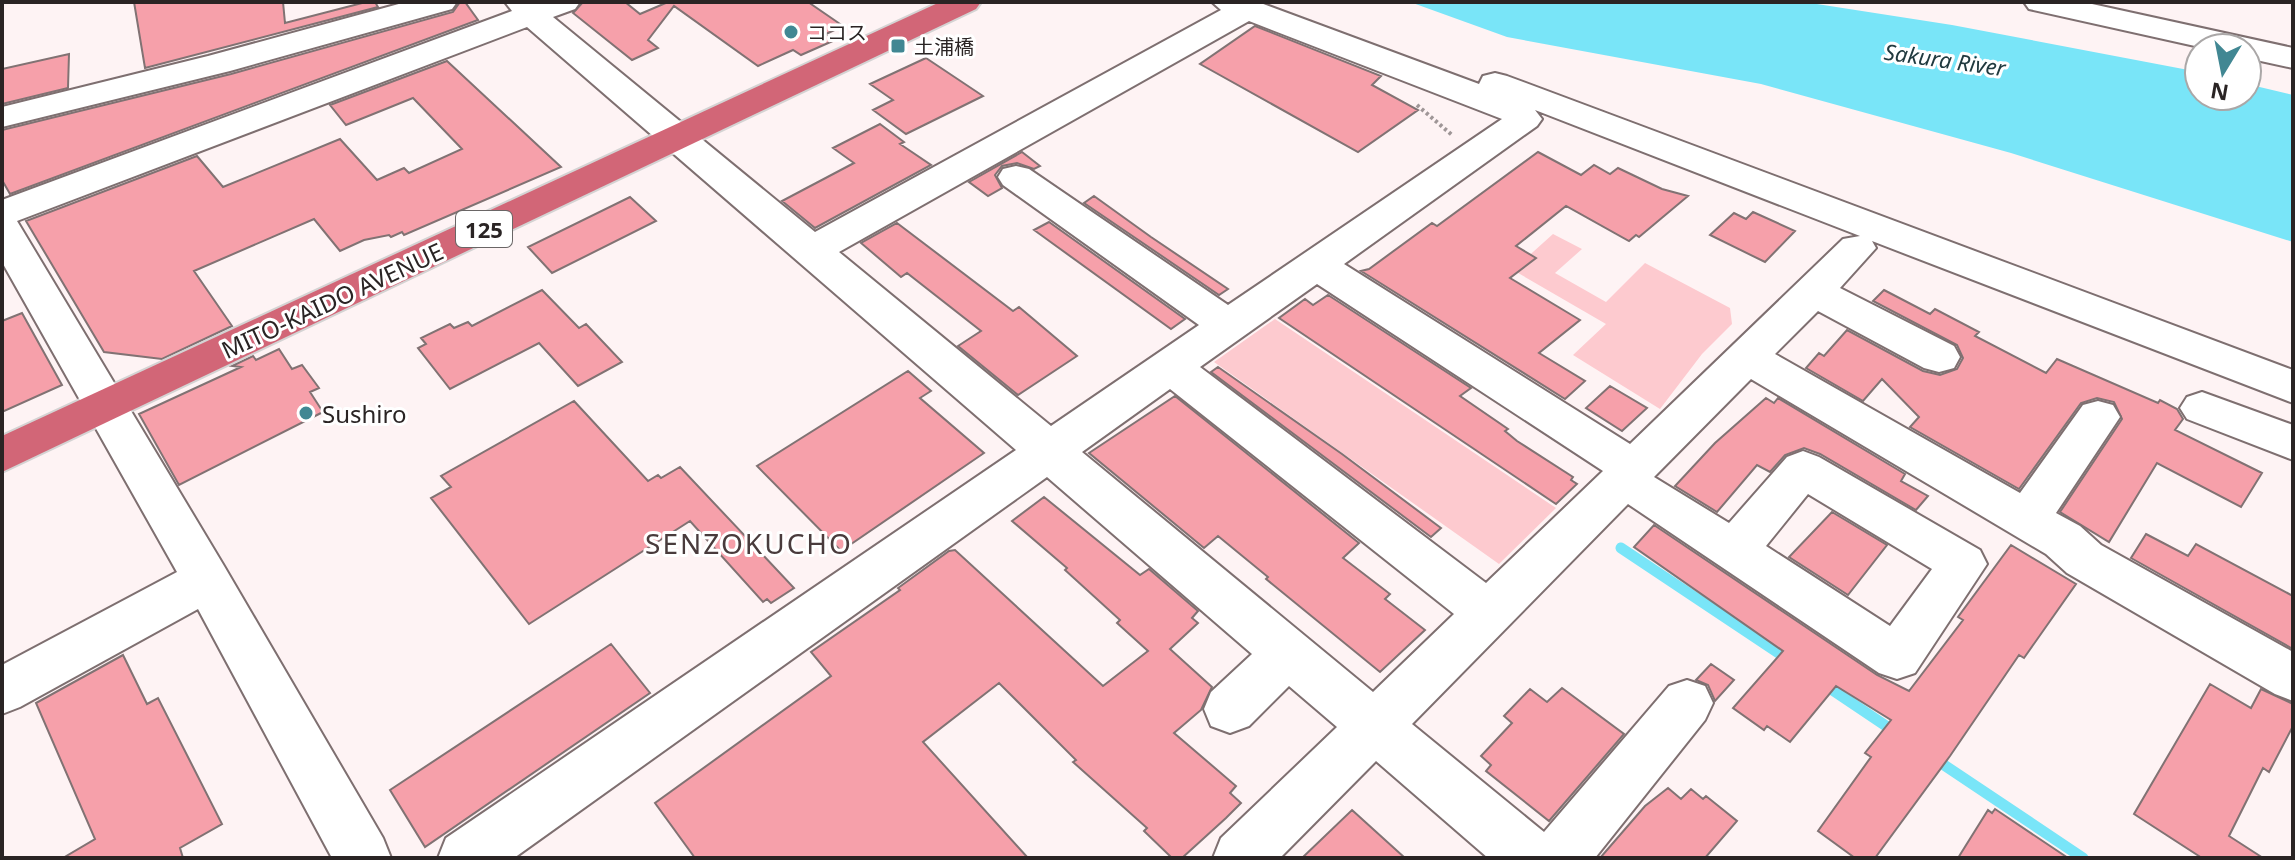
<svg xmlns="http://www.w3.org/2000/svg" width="2295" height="860" font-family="'Noto Sans','Noto Sans JP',sans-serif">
<rect width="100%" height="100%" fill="#fef3f4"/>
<path fill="#fdcacf" d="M 1553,234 L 1582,249 L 1555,273 L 1606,302 L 1645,263 L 1730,308 L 1732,324 L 1702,354 L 1660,409 L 1573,355 L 1606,324 L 1513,270 Z
M 1275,319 L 1556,508 L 1499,564 L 1214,362 Z"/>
<path fill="#79e5f8" d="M 1410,2 L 1804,2 L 1952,25 L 2199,72 L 2199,96 L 2247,96 L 2247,84 L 2293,95 L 2293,242 L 2011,153 L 1761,84 L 1507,37 Z"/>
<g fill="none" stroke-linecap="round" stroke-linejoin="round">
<path stroke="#79e5f8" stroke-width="11" d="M 1621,548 L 1789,660
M 1822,683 L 1895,732
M 1935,759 L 2083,858"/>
</g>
<path fill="#f6a0aa" stroke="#817273" stroke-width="2" d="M 134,2 L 283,2 L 285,23 L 366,2 L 375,2 L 378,7 L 145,68 Z
M 460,2 L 465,2 L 478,20 L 10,194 L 2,180 L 2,130 L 231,74 L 453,12 Z
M 583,2 L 625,2 L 640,14 L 668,2 L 808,2 L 843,26 L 826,34 L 835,40 L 801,55 L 793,50 L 758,66 L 674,6 L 648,40 L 658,48 L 632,60 L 573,13 Z
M 1255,26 L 1381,76 L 1372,85 L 1418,110 L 1358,152 L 1200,64 Z
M 69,54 L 68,88 L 2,104 L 2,69 Z
M 926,58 L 983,96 L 906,134 L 873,110 L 893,100 L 870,84 Z
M 447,61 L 561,167 L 404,235 L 402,232 L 391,237 L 389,235 L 364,240 L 340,251 L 314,219 L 194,271 L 232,326 L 162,359 L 104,352 L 26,221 L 197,156 L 223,187 L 340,139 L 377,180 L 404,168 L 409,173 L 462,149 L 413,98 L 346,125 L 330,105 Z
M 880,124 L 904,142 L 900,144 L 931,165 L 815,228 L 782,201 L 854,163 L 833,148 Z
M 1022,152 L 1040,166 L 1034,169 L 1017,163 L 1002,166 L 995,175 L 1002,188 L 988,196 L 969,182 Z
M 1538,152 L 1581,175 L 1594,165 L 1610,174 L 1618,168 L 1662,189 L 1688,196 L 1639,237 L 1636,235 L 1629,241 L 1566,206 L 1516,246 L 1536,258 L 1510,278 L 1580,320 L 1539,353 L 1585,381 L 1565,399 L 1361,271 L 1369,269 L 1432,223 L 1437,226 Z
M 1094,196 L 1151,237 L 1228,289 L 1219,295 L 1084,203 Z
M 630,197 L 656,221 L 552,273 L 528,247 Z
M 1753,212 L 1795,231 L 1765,262 L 1710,235 L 1734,213 L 1746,219 Z
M 1049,222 L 1185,319 L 1171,329 L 1034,230 Z
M 897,223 L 1013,311 L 1019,307 L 1077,356 L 1018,395 L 958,346 L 981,331 L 907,273 L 901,277 L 861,243 Z
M 542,290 L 579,328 L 586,324 L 622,362 L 578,386 L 539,343 L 450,389 L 418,348 L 426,344 L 421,338 L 450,324 L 454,328 L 468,322 L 472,326 Z
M 1884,290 L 1930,314 L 1935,309 L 1979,332 L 1975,336 L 2046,373 L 2057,359 L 2158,403 L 2160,400 L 2177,409 L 2183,419 L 2175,430 L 2262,473 L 2241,507 L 2157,463 L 2109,542 L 2060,512 L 2122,419 L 2114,402 L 2097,398 L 2081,403 L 2019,489 L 1910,427 L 1919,417 L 1882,379 L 1863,401 L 1806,368 L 1819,353 L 1824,356 L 1847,330 L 1923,371 L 1940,375 L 1957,369 L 1963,358 L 1957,345 L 1873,301 Z
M 1328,295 L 1471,388 L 1460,396 L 1508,429 L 1505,431 L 1517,441 L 1573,477 L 1571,480 L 1577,484 L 1556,504 L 1279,318 L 1305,299 L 1313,305 Z
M 22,313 L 62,385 L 2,412 L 2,321 Z
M 279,349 L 292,369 L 302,365 L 319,388 L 310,392 L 323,412 L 179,485 L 139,414 L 241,367 L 232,366 L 253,356 L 256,360 Z
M 1218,367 L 1342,454 L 1441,528 L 1431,537 L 1211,372 Z
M 908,371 L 931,391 L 920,398 L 984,453 L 841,551 L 757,466 Z
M 1610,386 L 1647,408 L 1622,431 L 1586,408 Z
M 1175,396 L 1359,543 L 1343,558 L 1390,594 L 1385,599 L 1425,630 L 1380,672 L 1266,579 L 1268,577 L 1218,536 L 1204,548 L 1089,453 Z
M 1766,398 L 1774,403 L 1778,398 L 1905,474 L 1901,481 L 1928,496 L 1916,510 L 1820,454 L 1804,448 L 1785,455 L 1770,472 L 1757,465 L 1717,512 L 1675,486 L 1715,443 Z
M 574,401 L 648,481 L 658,475 L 661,478 L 680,467 L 794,588 L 771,603 L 767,599 L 763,602 L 690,521 L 529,624 L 431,498 L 451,487 L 441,476 Z
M 1044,497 L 1140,575 L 1149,569 L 1198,611 L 1192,618 L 1198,623 L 1170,649 L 1212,687 L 1201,710 L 1174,733 L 1236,786 L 1230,793 L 1241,803 L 1226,818 L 1182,858 L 1172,858 L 1144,831 L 1147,828 L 1073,762 L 1076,760 L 999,683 L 923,742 L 1028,858 L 695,858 L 655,803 L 831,676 L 811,652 L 900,590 L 898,588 L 949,551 L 955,550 L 1103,686 L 1148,651 L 1117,623 L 1120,620 L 1065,570 L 1067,568 L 1012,521 Z
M 1832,512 L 1887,545 L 1848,595 L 1789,557 Z
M 1654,525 L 1877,675 L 1909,691 L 1963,620 L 1958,617 L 2011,545 L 2076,584 L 2024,658 L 2019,655 L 1950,756 L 1875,858 L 1855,858 L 1818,831 L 1871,757 L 1865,753 L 1891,720 L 1836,686 L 1790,742 L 1767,726 L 1764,730 L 1733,708 L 1783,651 L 1634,547 Z
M 2146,534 L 2188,556 L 2196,544 L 2293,596 L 2293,649 L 2131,558 Z
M 611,644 L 650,693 L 425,847 L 390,790 Z
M 123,655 L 147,704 L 158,698 L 222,824 L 180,848 L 183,858 L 63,858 L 95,839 L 36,703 Z
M 1711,664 L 1734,680 L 1715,701 L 1708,685 L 1696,680 Z
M 2210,684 L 2251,708 L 2261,689 L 2293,704 L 2293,726 L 2269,772 L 2263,768 L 2229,836 L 2263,858 L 2202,858 L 2134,814 Z
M 1562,688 L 1624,734 L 1549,821 L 1486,771 L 1491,765 L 1481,756 L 1512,723 L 1504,716 L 1530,689 L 1547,702 Z
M 1668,788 L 1681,799 L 1691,789 L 1703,799 L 1706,796 L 1737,821 L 1705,858 L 1600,858 L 1645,806 Z
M 1995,809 L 2068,858 L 1958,858 L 1988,810 L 1992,813 Z
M 1352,810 L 1405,858 L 1302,858 Z"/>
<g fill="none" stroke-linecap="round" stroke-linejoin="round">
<defs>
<path id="minor" d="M 406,2 L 457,2 L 452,9 L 230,71 L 2,127 L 2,107 L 208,56 Z
M 505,2 L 580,2 L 575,9 L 553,17 L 815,232 L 1221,10 L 1212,2 L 1258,2 L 1479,84 L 1483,76 L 1495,73 L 1507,76 L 2293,370 L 2293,403 L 1872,241 L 1876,248 L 1840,288 L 1954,346 L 1960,357 L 1954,368 L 1939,372 L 1924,368 L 1818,311 L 1775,354 L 2020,493 L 2083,405 L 2098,401 L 2113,405 L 2120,417 L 2056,513 L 2080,526 L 2101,545 L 2293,652 L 2293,701 L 2275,694 L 2067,573 L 2046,554 L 1751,379 L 1654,477 L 1729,523 L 1787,457 L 1803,451 L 1819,457 L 1980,550 L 1987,564 L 1915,673 L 1897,679 L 1879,673 L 1628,504 L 1412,724 L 1544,832 L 1669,686 L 1687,680 L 1705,686 L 1713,703 L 1705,720 L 1595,858 L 1488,858 L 1376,761 L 1280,858 L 1213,858 L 1221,838 L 1337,727 L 1289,686 L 1249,726 L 1230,733 L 1211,726 L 1204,709 L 1211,692 L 1252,654 L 1047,477 L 514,858 L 438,858 L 446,838 L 1016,450 L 527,27 L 17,221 L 224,566 L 383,838 L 391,858 L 332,858 L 198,609 L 20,707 L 2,714 L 2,665 L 177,572 L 2,262 L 2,200 L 512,11 ZM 1249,21 L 1502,119 L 1228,305 L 1029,169 L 1016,166 L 1003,169 L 998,177 L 1003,185 L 1199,325 L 1051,426 L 839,252 ZM 1535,110 L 1860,236 L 1843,239 L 1630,444 L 1344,264 L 1537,126 L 1542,119 ZM 1317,284 L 1603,471 L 1486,583 L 1200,367 ZM 1170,389 L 1454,614 L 1373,692 L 1082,452 ZM 1808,494 L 1932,569 L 1890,626 L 1766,546 Z
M 2024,2 L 2083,2 L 2293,48 L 2293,68 L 2247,58 L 2247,48 L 2204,48 L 2029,9 Z
M 2202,392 L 2293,425 L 2293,460 L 2187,419 L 2180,408 L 2187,397 Z"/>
<path id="highway" d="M 940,2 L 981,2 L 976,9 L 2,472 L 2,436 Z"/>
</defs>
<use href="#minor" stroke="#7e6f70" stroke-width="4"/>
<use href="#highway" stroke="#d4d3d3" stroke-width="4"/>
<path stroke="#9f9697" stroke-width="4" stroke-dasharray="3 3" stroke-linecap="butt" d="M 1417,105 L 1452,135"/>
<use href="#minor" fill="#fff" fill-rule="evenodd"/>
<use href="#highway" fill="#d26677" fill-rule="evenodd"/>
</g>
<g fill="#418793" stroke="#fff" stroke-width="3">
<circle cx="791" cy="32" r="8"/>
<rect x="890" y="38" width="16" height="16" rx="4"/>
<circle cx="306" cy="413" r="8"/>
</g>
<g text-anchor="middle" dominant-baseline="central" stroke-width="6" stroke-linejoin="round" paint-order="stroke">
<g font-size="20" fill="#2a2424" stroke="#fff" text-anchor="start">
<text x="807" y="32">ココス</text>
<text x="914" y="46">土浦橋</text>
</g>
<g font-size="22" font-style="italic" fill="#213a3f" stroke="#fff">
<text transform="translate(1945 59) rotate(8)">Sakura River</text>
</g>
<rect fill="#fff" stroke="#6a6666" stroke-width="2" x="456" y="211" width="56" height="36" rx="6"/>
<g font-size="22" font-weight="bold" fill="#2a2424">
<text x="484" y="229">125</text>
</g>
<g font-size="24" fill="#2a2424" stroke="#fff">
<text transform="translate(332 300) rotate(-25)">MITO-KAIDO AVENUE</text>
</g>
<g font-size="24" fill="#2a2424" stroke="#fff" text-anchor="start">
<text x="322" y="413">Sushiro</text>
</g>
<g font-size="28" letter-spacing="2" fill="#493b3c" stroke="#fff">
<text x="749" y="543">SENZOKUCHO</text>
</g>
</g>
<rect width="2295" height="860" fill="none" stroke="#2a2424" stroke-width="8"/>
<g transform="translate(2223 72) rotate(190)"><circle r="38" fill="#ffffff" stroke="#aaa7a7" stroke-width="2"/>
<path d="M0-6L14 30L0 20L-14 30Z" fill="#418793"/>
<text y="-12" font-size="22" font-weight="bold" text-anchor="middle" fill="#2a2424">N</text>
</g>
</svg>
